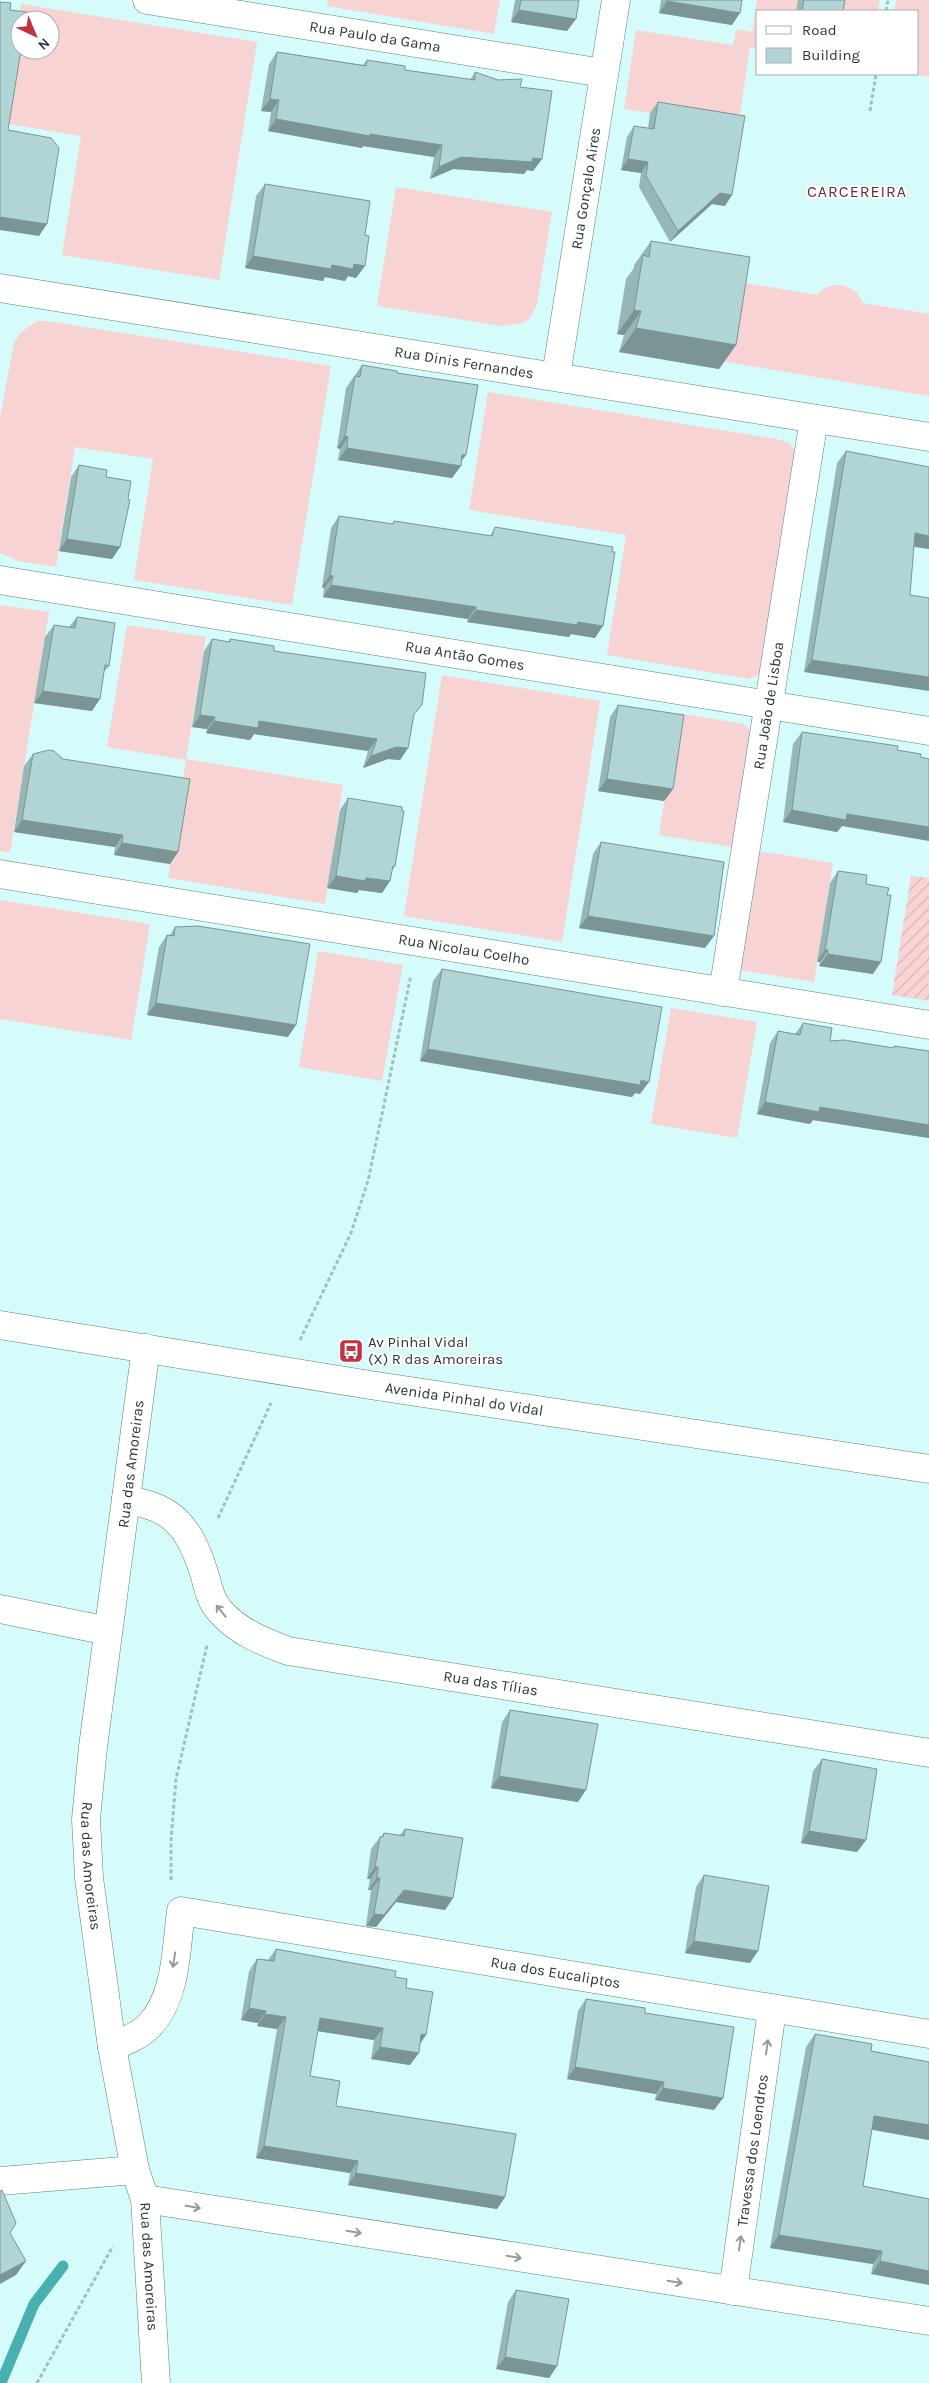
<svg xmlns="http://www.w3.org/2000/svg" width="929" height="2383" font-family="Karla,sans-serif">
<defs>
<pattern id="garden-furrows" width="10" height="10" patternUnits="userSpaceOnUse" patternTransform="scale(1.25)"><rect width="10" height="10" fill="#f7d4d3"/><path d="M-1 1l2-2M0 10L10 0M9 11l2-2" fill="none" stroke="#d4b7b6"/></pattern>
</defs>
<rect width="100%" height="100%" fill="#d5fbfb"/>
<path fill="#f7d4d3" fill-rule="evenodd" d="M 328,0 L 500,0 L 494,34 L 327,6 Z
M 757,0 L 798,0 L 796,11 L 758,11 L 758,49 L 750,48 L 738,127 L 624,109 L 636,30 L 733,45 L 736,29 L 752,32 Z
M 839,0 L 880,0 L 878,11 L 837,11 Z
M 896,0 L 929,0 L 929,77 L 912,74 L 918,74 L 918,11 L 894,11 Z
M 21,4 L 257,42 L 219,280 L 62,255 L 81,136 L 3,123 ZM 20,20 L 50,20 L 50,50 L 20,50 Z
M 396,187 L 552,212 L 537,304 L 530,318 L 523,323 L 501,326 L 377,306 Z
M 733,281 L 817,295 C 831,278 855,283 863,303 L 929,314 L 929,396 L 720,361 Z
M 37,321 L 47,321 L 331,366 L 292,605 L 134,580 L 153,459 L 75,447 L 56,567 L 18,561 L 0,553 L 0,417 L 14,343 L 20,333 Z
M 488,392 L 777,439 L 789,443 L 797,453 L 763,671 L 754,677 L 749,679 L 607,655 L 626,535 L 469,510 Z
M 0,605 L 49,612 L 10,853 L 0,851 Z
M 127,625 L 206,637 L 186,759 L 343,785 L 325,904 L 168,878 L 186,760 L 107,747 Z
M 442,675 L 600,701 L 562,942 L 404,916 Z
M 678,713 L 743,724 L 752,731 L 738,848 L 659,835 Z
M 753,850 L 833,863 L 814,982 L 734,969 Z
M 0,900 L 150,924 L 131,1040 L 0,1019 Z
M 318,951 L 403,965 L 382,1081 L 299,1067 Z
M 671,1008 L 757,1022 L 737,1138 L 651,1124 Z"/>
<path fill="url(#garden-furrows)" d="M 911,876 L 929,878 L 929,1001 L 892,995 Z"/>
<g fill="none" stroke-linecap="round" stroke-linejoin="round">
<path stroke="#48b0af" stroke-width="11" d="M 1,2383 L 34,2304 L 63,2266"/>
<defs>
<g id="minor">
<path id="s1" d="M 147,0 L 603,73"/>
<path id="s2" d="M 0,288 L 929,437"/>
<path id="s3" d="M 556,376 L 616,0"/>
<path id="s4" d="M 0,580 L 929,731"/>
<path id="s5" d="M 0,874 L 929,1025"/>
<path id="s6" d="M 723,992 L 814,419"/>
<path id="s7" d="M 0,1325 L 370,1385 L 929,1469"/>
<path id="s8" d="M 146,1348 L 93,1747 L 86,1819 L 89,1878 L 112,2047 L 135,2170 L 145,2199 L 156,2383"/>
<path id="s9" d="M 126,1499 C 137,1502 149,1504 159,1509 C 186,1521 197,1550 205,1576 C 208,1588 211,1602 220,1611 C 238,1632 262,1641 288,1651 L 929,1753"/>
<path d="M 0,1609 L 108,1631"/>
<path id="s10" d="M 112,2047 C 125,2041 139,2036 149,2026 C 177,1997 176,1948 181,1911 L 929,2034"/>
<path d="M 0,2181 L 135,2170"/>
<path d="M 145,2199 L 929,2321"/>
<path id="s11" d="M 733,2291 L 772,2010"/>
</g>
</defs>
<use href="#minor" stroke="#5e8180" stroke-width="29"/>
<path stroke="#a1c0c0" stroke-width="3" stroke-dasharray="4 2.5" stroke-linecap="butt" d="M 886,11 L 888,0
M 870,111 L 876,74
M 300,1340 L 351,1233 L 368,1181 L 411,975
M 218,1518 L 271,1403
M 171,1880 L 171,1840 L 176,1779 L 207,1645
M 37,2383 L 113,2246"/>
<use href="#minor" stroke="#fff" stroke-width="28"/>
</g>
<path fill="#97b7b6" d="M 515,0 L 579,0 L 567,31 L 511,22 Z
M 661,0 L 742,0 L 732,25 L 659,13 Z
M 798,0 L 845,0 L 843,11 L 796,11 Z
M 277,52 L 363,65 L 367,60 L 405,70 L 470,80 L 475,72 L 520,87 L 542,159 L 533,171 L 527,170 L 524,174 L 453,169 L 430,179 L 434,157 L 363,146 L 362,148 L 268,131 L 271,112 L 261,111 L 269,64 Z
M 658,102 L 725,206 L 712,204 L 670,242 L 639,187 L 641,173 L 621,170 L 627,137 L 634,126 L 648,128 L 650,113 Z
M 265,184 L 356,278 L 348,276 L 345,281 L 325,277 L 323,281 L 245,268 L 256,196 Z
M 651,241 L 736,345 L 719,369 L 619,352 L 624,335 L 617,334 L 626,279 L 634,268 L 634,265 Z
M 362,365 L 397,373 L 461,461 L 452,478 L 338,460 L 340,449 L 337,448 L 346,388 Z
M 846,451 L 929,549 L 914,547 L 804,672 L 837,463 Z
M 79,465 L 106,477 L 120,547 L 112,559 L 59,551 L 71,477 Z
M 339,516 L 392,524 L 394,521 L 490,536 L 495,527 L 595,638 L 571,634 L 569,637 L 467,622 L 468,619 L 323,597 L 324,588 L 322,587 L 331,528 Z
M 77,617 L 109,666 L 104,672 L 92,711 L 34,703 L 45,637 L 54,625 L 69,627 Z
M 212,639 L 228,642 L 230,639 L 274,651 L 414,716 L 408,748 L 400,760 L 388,759 L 363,768 L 368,751 L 254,734 L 250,740 L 206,733 L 207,729 L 192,727 L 204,651 Z
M 618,705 L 673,789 L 664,801 L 598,791 L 610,717 Z
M 802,732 L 842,826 L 837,832 L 783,822 L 793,744 Z
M 33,754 L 63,759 L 178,852 L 170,864 L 114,855 L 115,847 L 14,832 L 24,766 Z
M 348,798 L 395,866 L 392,871 L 390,881 L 382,893 L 359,890 L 357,893 L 327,888 L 340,810 Z
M 601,842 L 705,948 L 579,928 L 593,854 Z
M 838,871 L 866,884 L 873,974 L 819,966 L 820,962 L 817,962 L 830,883 Z
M 175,927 L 288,1037 L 147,1015 L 159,947 L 167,935 L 170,935 Z
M 442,969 L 640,1094 L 635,1093 L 632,1097 L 420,1061 L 433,981 Z
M 803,1023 L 830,1041 L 893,1048 L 894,1046 L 929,1051 L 929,1138 L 813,1120 L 810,1124 L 757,1114 L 770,1043 L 778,1031 L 795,1034 Z
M 510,1710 L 578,1802 L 491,1788 L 502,1722 Z
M 822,1759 L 866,1840 L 857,1852 L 801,1843 L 813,1771 Z
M 405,1829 L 453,1898 L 445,1910 L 396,1902 L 376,1927 L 366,1926 L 371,1890 L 368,1890 L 370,1879 L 367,1879 L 371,1849 L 380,1837 L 381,1837 L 384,1833 L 400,1835 Z
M 704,1875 L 750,1963 L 685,1953 L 696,1887 Z
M 276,1949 L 395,1977 L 406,1988 L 420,2044 L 410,2065 L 371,2059 L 374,2040 L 317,2031 L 310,2076 L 336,2106 L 505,2197 L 497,2209 L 348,2185 L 350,2173 L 256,2158 L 277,2029 L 257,2026 L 258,2023 L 241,2020 L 249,1971 L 257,1959 L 268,1960 Z
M 586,1999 L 645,2013 L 714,2110 L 655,2100 L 656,2094 L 567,2079 L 578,2011 Z
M 815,2034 L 871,2051 L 929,2062 L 929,2140 L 872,2130 L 863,2186 L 929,2199 L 871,2274 L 873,2264 L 770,2248 L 806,2047 Z
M 516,2290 L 557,2366 L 549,2378 L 496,2369 L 508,2302 Z"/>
<path fill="#7b9594" d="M 667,1 L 740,13 L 732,25 L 659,13 Z
M 519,10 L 576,19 L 567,31 L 511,22 Z
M 270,99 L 279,100 L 271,112 L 261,111 Z
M 276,119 L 442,145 L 434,157 L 363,146 L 362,148 L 268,131 Z
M 461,157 L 533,158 L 542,159 L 533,171 L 527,170 L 524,174 L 453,169 L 430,179 L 439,167 Z
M 628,159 L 648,162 L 641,173 L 621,170 Z
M 720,193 L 732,195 L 725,206 L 712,204 L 670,242 L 678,231 Z
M 0,217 L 47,224 L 39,236 L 0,230 Z
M 253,256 L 332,265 L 354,264 L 365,266 L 356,278 L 348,276 L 345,281 L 325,277 L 323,281 L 245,268 Z
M 634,310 L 641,311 L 624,335 L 617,334 Z
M 636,328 L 736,345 L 719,369 L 619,352 Z
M 345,436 L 348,437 L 340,449 L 337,448 Z
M 347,448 L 462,455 L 466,455 L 458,466 L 461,466 L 452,478 L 338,460 Z
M 915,533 L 929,536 L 929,549 L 906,545 Z
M 67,539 L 120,547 L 112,559 L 59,551 Z
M 330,575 L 333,576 L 324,588 L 322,587 Z
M 331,585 L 476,607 L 468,619 L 323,597 Z
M 476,610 L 578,622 L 603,626 L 595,638 L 571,634 L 569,637 L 467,622 Z
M 812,660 L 929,677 L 929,691 L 804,672 Z
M 43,691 L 100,699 L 92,711 L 34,703 Z
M 200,715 L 215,717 L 207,729 L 192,727 Z
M 214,721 L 259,721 L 377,739 L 368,751 L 254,734 L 250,740 L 206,733 Z
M 396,747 L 408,748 L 400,760 L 388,759 L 363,768 L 371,756 Z
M 607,779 L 673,789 L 664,801 L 598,791 Z
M 792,810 L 847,814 L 929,827 L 929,841 L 842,826 L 837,832 L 783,822 Z
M 22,820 L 123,835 L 115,847 L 14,832 Z
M 122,843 L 178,852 L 170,864 L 114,855 Z
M 336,876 L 366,878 L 390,881 L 382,893 L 359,890 L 357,893 L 327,888 Z
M 588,916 L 714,936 L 705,948 L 579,928 Z
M 825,950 L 828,950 L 820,962 L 817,962 Z
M 828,954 L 881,962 L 873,974 L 819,966 Z
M 156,1003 L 296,1025 L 288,1037 L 147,1015 Z
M 428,1049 L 649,1082 L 640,1094 L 635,1093 L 632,1097 L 420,1061 Z
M 765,1102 L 820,1107 L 929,1125 L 929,1138 L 813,1120 L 810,1124 L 757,1114 Z
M 499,1776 L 586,1790 L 578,1802 L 491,1788 Z
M 809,1831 L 866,1840 L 857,1852 L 801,1843 Z
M 375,1867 L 378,1867 L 370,1879 L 367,1879 Z
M 377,1878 L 380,1878 L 371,1890 L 368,1890 Z
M 404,1890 L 453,1898 L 445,1910 L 396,1902 L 376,1927 L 366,1926 L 374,1914 Z
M 694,1941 L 758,1951 L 750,1963 L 685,1953 Z
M 249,2008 L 266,2011 L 258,2023 L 241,2020 Z
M 265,2014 L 286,2017 L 277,2029 L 257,2026 Z
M 320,2018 L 383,2028 L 374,2040 L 311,2030 Z
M 421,2034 L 426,2035 L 418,2047 Z
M 380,2047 L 419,2053 L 410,2065 L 371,2059 Z
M 575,2067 L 664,2082 L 656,2094 L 567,2079 Z
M 663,2088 L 723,2098 L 714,2110 L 655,2100 Z
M 874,2116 L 929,2125 L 929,2140 L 865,2128 Z
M 264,2146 L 358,2161 L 350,2173 L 256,2158 Z
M 356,2173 L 505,2197 L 497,2209 L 348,2185 Z
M 779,2235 L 882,2251 L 873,2264 L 770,2248 Z
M 26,2261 L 16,2275 L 0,2284 L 0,2275 Z
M 880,2261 L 929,2271 L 929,2285 L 871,2274 Z
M 505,2357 L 557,2366 L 549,2378 L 496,2369 Z"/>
<path fill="#b0d5d4" stroke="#7b9594" d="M 521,0 L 579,0 L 576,19 L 519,10 Z
M 667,0 L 742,0 L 740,13 L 667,1 Z
M 804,0 L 845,0 L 843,11 L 802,11 Z
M 0,2 L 11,3 L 10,10 L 27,12 L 26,20 L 20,20 L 20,50 L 21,50 L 8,130 L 51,138 L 59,148 L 47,224 L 0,217 Z
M 277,52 L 366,66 L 367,60 L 405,66 L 405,70 L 475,80 L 475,72 L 498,80 L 522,79 L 520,87 L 552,91 L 542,159 L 533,158 L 532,162 L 461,157 L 439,167 L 442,145 L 370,134 L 370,136 L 276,119 L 279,100 L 270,99 Z
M 658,102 L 745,116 L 732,195 L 720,193 L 678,231 L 646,176 L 648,162 L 628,159 L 634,126 L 654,129 Z
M 265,184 L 370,201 L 365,235 L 369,236 L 365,266 L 354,264 L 353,269 L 332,265 L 331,269 L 253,256 Z
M 651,241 L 750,257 L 736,345 L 636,328 L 641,311 L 634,310 L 643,255 L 649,257 Z
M 362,365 L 397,371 L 397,373 L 478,385 L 466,455 L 462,455 L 461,466 L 347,448 L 348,437 L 345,436 L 355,376 L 360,377 Z
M 846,451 L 929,467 L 929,536 L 915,533 L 910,595 L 929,598 L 929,677 L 812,660 Z
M 79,465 L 107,470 L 106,477 L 131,481 L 128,499 L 130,500 L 120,547 L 67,539 Z
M 339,516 L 393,524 L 394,521 L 492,536 L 495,527 L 613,547 L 612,552 L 615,552 L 603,626 L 578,622 L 577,625 L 476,610 L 476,607 L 331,585 L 333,576 L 330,575 Z
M 77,617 L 115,623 L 109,666 L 105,665 L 100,699 L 43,691 L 54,625 L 75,628 Z
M 212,639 L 230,642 L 230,639 L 274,646 L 274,651 L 426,673 L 422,705 L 414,714 L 408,748 L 396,747 L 371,756 L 377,739 L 259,721 L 258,728 L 214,721 L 215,717 L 200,715 Z
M 618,705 L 684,715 L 673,789 L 607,779 Z
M 802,732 L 898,746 L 897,750 L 921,754 L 920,757 L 929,759 L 929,827 L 847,814 L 846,820 L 792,810 Z
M 49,750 L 54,751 L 63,759 L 190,779 L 178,852 L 122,843 L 123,835 L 22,820 L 33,754 Z
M 348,798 L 402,807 L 402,811 L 404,811 L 395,866 L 393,866 L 390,881 L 366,878 L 365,881 L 336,876 Z
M 601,842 L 724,862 L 714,936 L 588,916 Z
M 838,871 L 867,875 L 866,884 L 889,888 L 887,895 L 891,895 L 881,962 L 828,954 L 828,950 L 825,950 Z
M 198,926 L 310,944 L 296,1025 L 156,1003 L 167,935 L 174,936 L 175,927 Z
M 442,969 L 662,1007 L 649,1082 L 641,1080 L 640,1085 L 428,1049 Z
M 803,1023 L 832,1028 L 830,1041 L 844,1040 L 894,1048 L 894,1046 L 929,1051 L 929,1125 L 820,1107 L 819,1112 L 765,1102 L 778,1031 L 800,1035 Z
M 510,1710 L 598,1724 L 586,1790 L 499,1776 Z
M 822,1759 L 877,1769 L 866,1840 L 809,1831 Z
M 405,1829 L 463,1838 L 453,1898 L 404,1890 L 384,1915 L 374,1914 L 380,1878 L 377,1878 L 378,1867 L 375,1867 L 380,1837 L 383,1837 L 384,1833 L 404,1836 Z
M 704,1875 L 769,1886 L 758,1951 L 694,1941 Z
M 276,1949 L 396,1971 L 395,1977 L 407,1979 L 406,1988 L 433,1992 L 426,2035 L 421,2034 L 419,2053 L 380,2047 L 383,2028 L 320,2018 L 310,2076 L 340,2081 L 336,2106 L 516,2134 L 505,2197 L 356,2173 L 358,2161 L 264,2146 L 286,2017 L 265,2014 L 266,2011 L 249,2008 L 257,1959 L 274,1961 Z
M 586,1999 L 645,2008 L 645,2013 L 734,2027 L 723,2098 L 663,2088 L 664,2082 L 575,2067 Z
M 815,2034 L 872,2044 L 871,2051 L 929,2062 L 929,2125 L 874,2116 L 863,2186 L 929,2199 L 929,2271 L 880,2261 L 882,2251 L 779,2235 Z
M 2,2190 L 16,2223 L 10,2233 L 26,2261 L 0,2275 L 0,2191 Z
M 516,2290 L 569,2299 L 557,2366 L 505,2357 Z"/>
<defs><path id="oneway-shaft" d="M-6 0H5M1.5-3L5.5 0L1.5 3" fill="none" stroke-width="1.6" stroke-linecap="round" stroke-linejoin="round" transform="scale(1.25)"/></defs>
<g stroke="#949c9b">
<use href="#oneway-shaft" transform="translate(221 1611) rotate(-129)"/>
<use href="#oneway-shaft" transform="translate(174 1960) rotate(99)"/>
<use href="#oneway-shaft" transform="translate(767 2047) rotate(-82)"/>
<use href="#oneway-shaft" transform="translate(193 2207) rotate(9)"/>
<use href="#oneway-shaft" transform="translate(354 2232) rotate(9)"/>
<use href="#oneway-shaft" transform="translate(740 2243) rotate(-82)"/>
<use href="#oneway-shaft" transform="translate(514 2257) rotate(9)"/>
<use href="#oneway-shaft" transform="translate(675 2282) rotate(9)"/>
</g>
<defs>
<symbol id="bus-square" viewBox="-11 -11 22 22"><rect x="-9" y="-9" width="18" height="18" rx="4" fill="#c23241" stroke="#fff"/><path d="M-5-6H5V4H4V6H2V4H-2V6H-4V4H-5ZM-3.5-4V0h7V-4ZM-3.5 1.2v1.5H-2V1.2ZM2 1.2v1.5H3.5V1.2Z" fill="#fff"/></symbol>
</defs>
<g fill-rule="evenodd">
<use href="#bus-square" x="337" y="1337" width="28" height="28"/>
</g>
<g text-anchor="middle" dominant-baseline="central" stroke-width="4" stroke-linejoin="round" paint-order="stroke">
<g font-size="15" fill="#293837" stroke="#fff">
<text stroke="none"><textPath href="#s1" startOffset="231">Rua Paulo da Gama</textPath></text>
<text stroke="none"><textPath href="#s3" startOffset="190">Rua Gonçalo Aires</textPath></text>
<text stroke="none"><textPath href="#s2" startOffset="470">Rua Dinis Fernandes</textPath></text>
<text stroke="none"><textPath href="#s4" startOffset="471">Rua Antão Gomes</textPath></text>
<text stroke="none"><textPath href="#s6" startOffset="290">Rua João de Lisboa</textPath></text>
<text stroke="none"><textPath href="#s5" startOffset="470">Rua Nicolau Coelho</textPath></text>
<text stroke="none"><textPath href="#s7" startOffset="470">Avenida Pinhal do Vidal</textPath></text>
<text transform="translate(131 1464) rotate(-83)">Rua das Amoreiras</text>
<text stroke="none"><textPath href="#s9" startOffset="442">Rua das Tílias</textPath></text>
<text stroke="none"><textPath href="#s8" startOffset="522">Rua das Amoreiras</textPath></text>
<text stroke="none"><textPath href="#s10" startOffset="544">Rua dos Eucaliptos</textPath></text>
<text stroke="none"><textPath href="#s11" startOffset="142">Travessa dos Loendros</textPath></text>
<text stroke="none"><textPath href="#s8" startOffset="928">Rua das Amoreiras</textPath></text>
</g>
<g font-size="15" fill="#293837" stroke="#fff" text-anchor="start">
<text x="368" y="1342">Av Pinhal Vidal<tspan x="368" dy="17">(X) R das Amoreiras</tspan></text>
</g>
<g font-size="16" letter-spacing="1" fill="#6f292d" stroke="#fff">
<text x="857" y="191">CARCEREIRA</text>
</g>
</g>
<rect x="756" y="10" width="162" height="65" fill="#ffffff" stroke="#a9afaf"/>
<rect x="766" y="26" width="25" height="8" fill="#ffffff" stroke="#a9afaf"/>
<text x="802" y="35" font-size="15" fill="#293837">Road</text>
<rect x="766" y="48" width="25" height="15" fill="#b0d5d4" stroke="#a9afaf"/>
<text x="802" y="60" font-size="15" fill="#293837">Building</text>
<g transform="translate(35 35) rotate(136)"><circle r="24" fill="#ffffff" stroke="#a9afaf"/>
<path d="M0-4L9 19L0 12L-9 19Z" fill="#c23241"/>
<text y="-8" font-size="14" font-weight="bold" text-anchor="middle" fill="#293837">N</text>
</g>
</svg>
